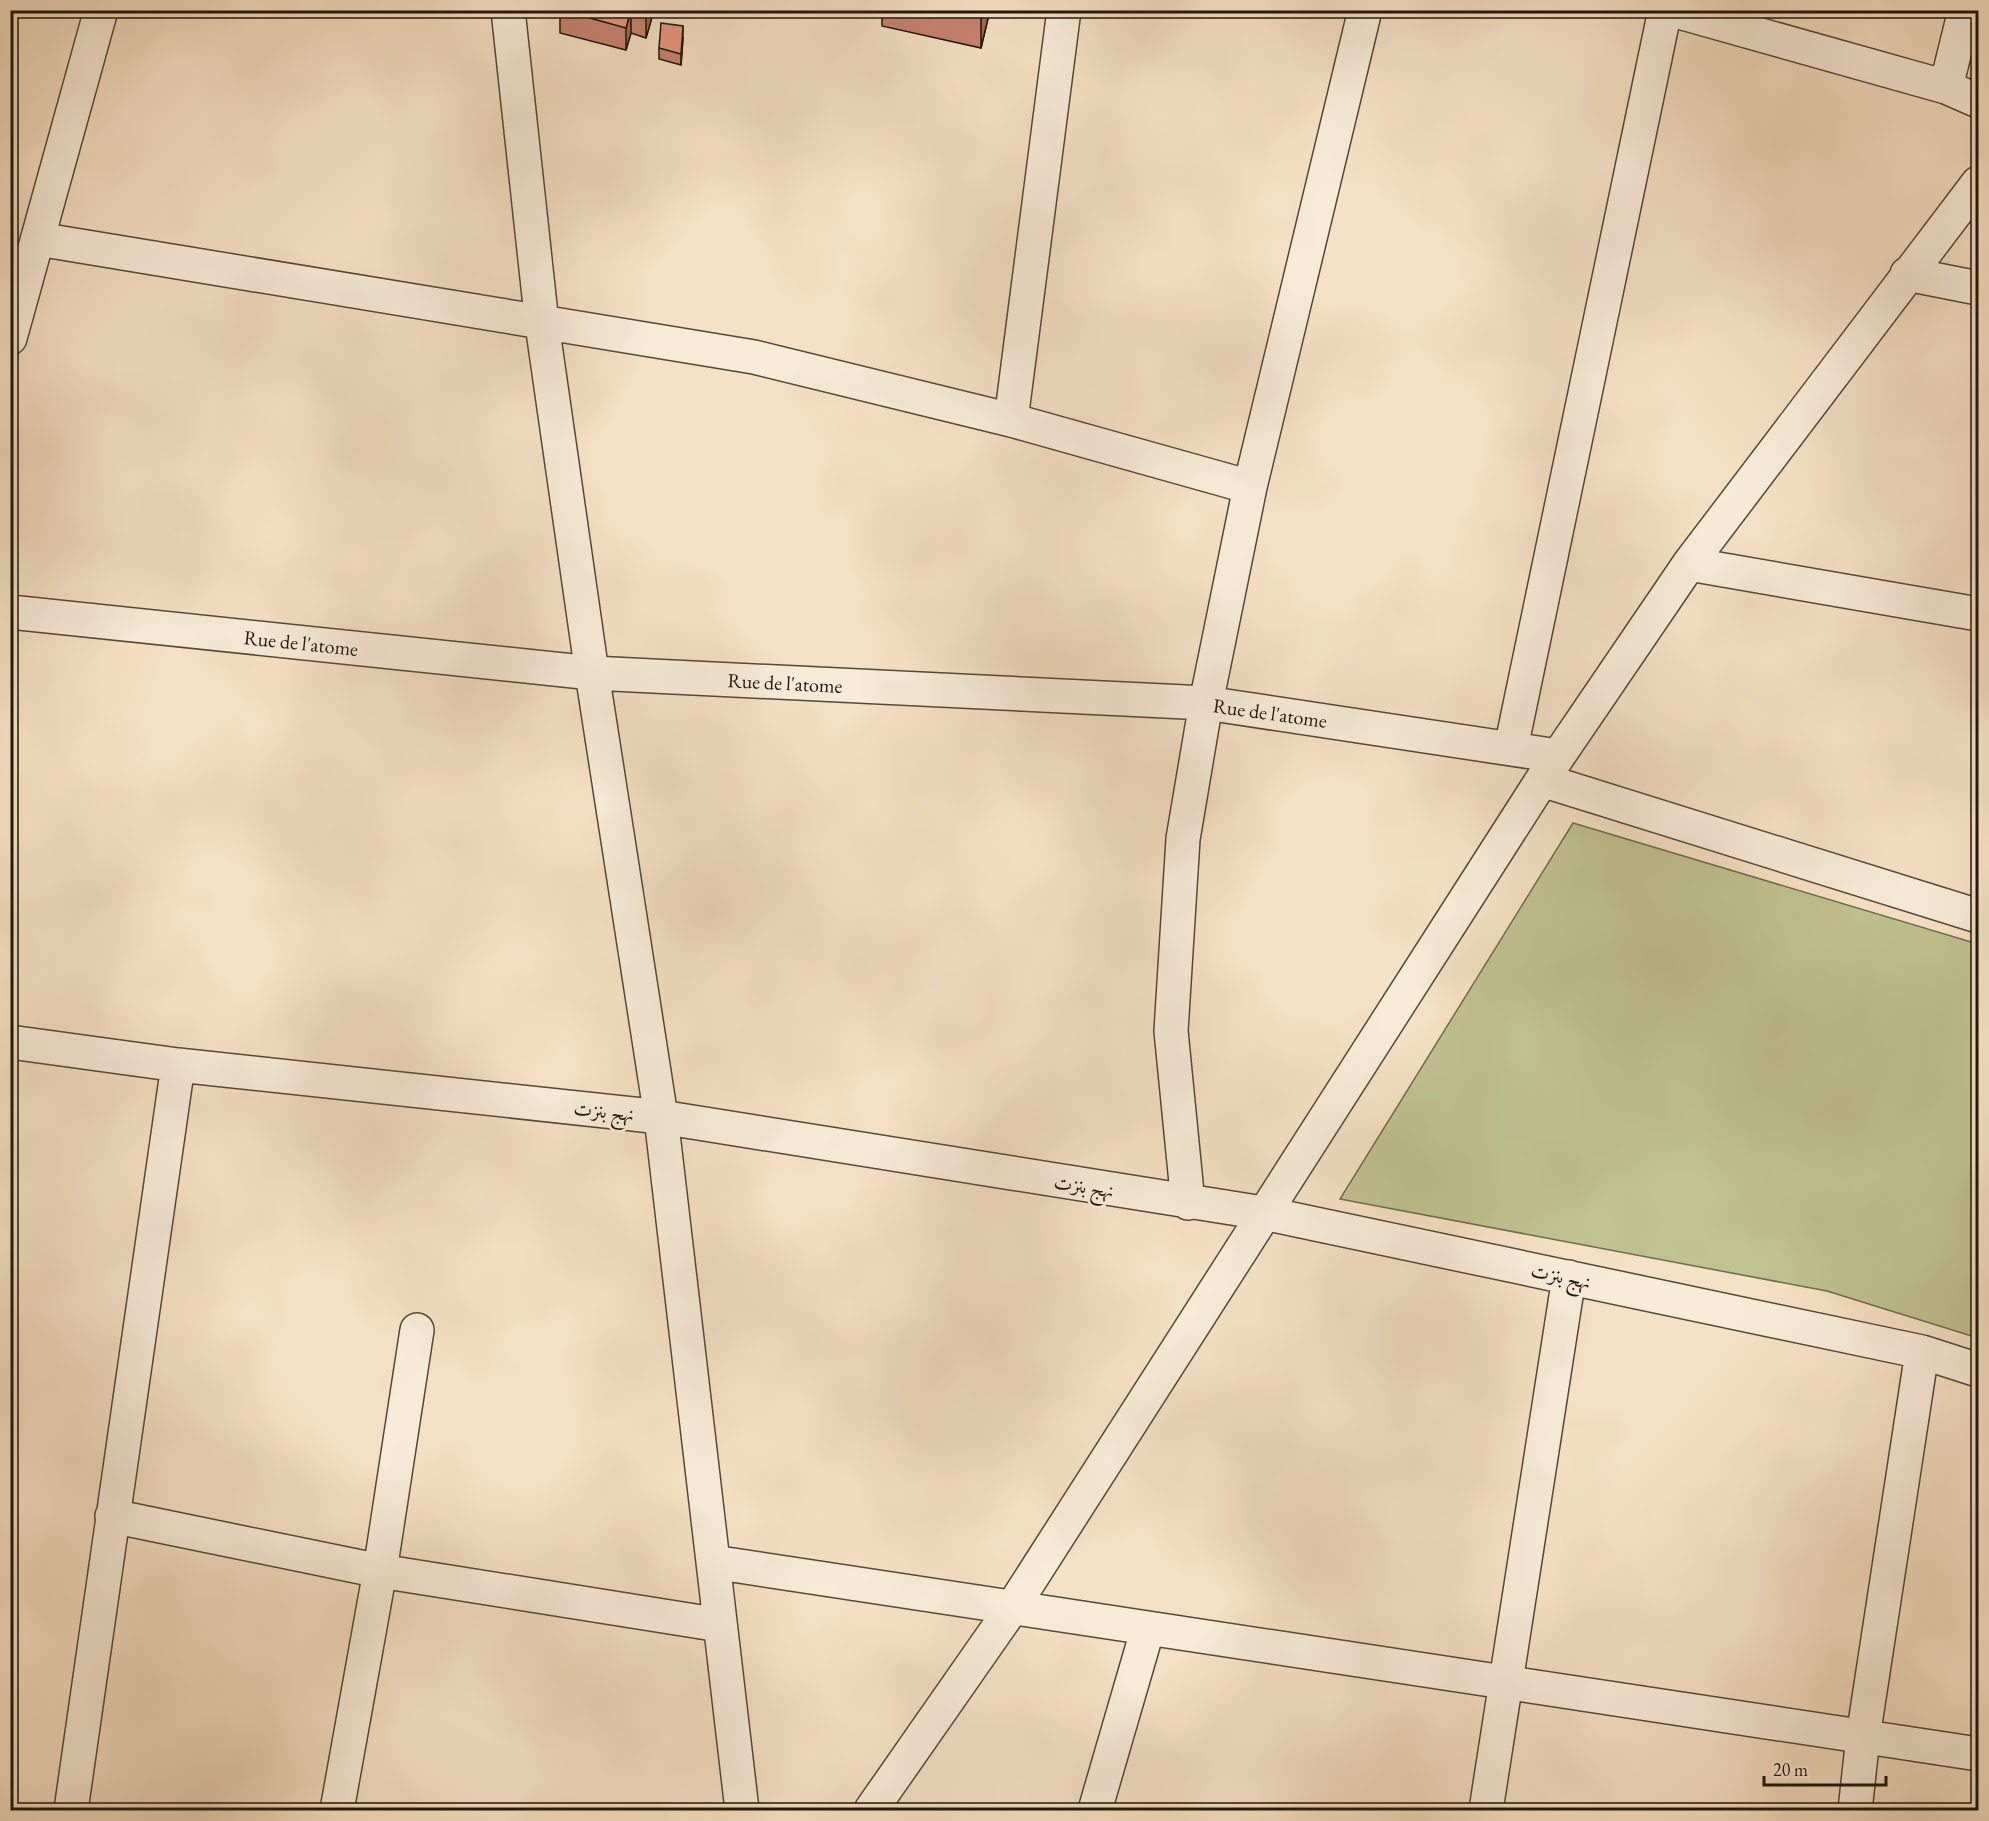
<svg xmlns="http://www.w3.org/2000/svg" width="1989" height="1821" font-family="'EB Garamond',Amiri,serif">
<rect width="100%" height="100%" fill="#f5e1c5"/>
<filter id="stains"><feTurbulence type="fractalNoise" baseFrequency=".00333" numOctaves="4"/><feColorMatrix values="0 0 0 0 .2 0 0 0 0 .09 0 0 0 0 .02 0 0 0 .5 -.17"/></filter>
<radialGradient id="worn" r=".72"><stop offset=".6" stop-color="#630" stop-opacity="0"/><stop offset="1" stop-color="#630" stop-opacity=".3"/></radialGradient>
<path fill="#c0c291" stroke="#706c4e" stroke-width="1.5" d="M 1573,823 L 1978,944 L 1978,1338 L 1827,1291 L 1340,1199 Z"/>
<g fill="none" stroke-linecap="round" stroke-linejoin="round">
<defs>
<path id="minor" d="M 508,10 L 542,324 L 592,673 L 661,1117 L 742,1810
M 1672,10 L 1946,87 L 1978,101
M 1946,87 L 1965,10
M 38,239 L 754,357 L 1011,420 L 1250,487
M 1907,274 L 1978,288
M 10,338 L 101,10
M 1011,420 L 1064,10
M 1689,564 L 1978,614
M 10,612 L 592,673 L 1206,703 L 1558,756
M 1511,748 L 1665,10
M 1542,780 L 1978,916
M 10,1042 L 178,1065 L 661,1117 L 1263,1213 L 1922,1352 L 1978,1370
M 1188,1203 L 1171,1031 L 1183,839 L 1206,703 L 1250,487 L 1365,10
M 112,1516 L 380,1571 L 720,1625
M 713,1562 L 1978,1754
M 71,1810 L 178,1065
M 337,1810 L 380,1571 L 417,1330
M 871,1810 L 1012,1608 L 1542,780 L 1689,564 L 1978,183
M 1095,1810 L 1148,1628
M 1486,1810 L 1569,1277
M 1855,1810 L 1863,1737 L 1922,1352"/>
</defs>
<use href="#minor" stroke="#544939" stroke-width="36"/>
<use href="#minor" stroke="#f8ecd9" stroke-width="33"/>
</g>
<path fill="#c68371" stroke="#1f160a" stroke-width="1.5" d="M 560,10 L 654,10 L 646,38 L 631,33 L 626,50 L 560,33 Z
M 882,10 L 990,10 L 981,48 L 882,26 Z
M 683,38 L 681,65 L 659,59 L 659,48 Z"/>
<path fill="#a16a5c" stroke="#1f160a" stroke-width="1.5" d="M 631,10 L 631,33 L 626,50 L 626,28 Z
M 648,10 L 654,10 L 646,38 L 646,15 Z
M 982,10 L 990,10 L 981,48 L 981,14 Z
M 683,26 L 683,38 L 681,65 L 681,54 Z"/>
<path fill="#e69883" stroke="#1f160a" stroke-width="1.5" d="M 561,10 L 631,10 L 626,28 Z
M 632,10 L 648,10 L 646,15 Z
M 963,10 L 982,10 L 981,14 Z
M 661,23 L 683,26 L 681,54 L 659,48 Z"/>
<g text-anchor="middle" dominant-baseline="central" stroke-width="5" stroke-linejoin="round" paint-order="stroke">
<g font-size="20" fill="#1f160a" stroke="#f8ecd9">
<text transform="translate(301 643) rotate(6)">Rue de l'atome</text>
<text transform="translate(785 683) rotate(3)">Rue de l'atome</text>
<text transform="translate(1270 713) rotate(8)">Rue de l'atome</text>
<text transform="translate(604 1111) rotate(6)">نهج بنزت</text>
<text transform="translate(1084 1186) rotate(9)">نهج بنزت</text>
<text transform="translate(1561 1276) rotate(12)">نهج بنزت</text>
</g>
</g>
<rect width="1989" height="1821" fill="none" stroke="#f5e1c5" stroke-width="36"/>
<rect x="12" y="12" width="1965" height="1797" fill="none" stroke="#1f160a" stroke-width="3"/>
<rect x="18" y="18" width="1953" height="1785" fill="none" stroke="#1f160a" stroke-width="1.5"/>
<path d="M1764 1776v9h122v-9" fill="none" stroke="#1f160a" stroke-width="3"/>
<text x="1773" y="1776" font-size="18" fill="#1f160a" stroke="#f8ecd9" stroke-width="4.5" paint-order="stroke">20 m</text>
<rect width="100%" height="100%" filter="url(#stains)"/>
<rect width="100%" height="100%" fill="url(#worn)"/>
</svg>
